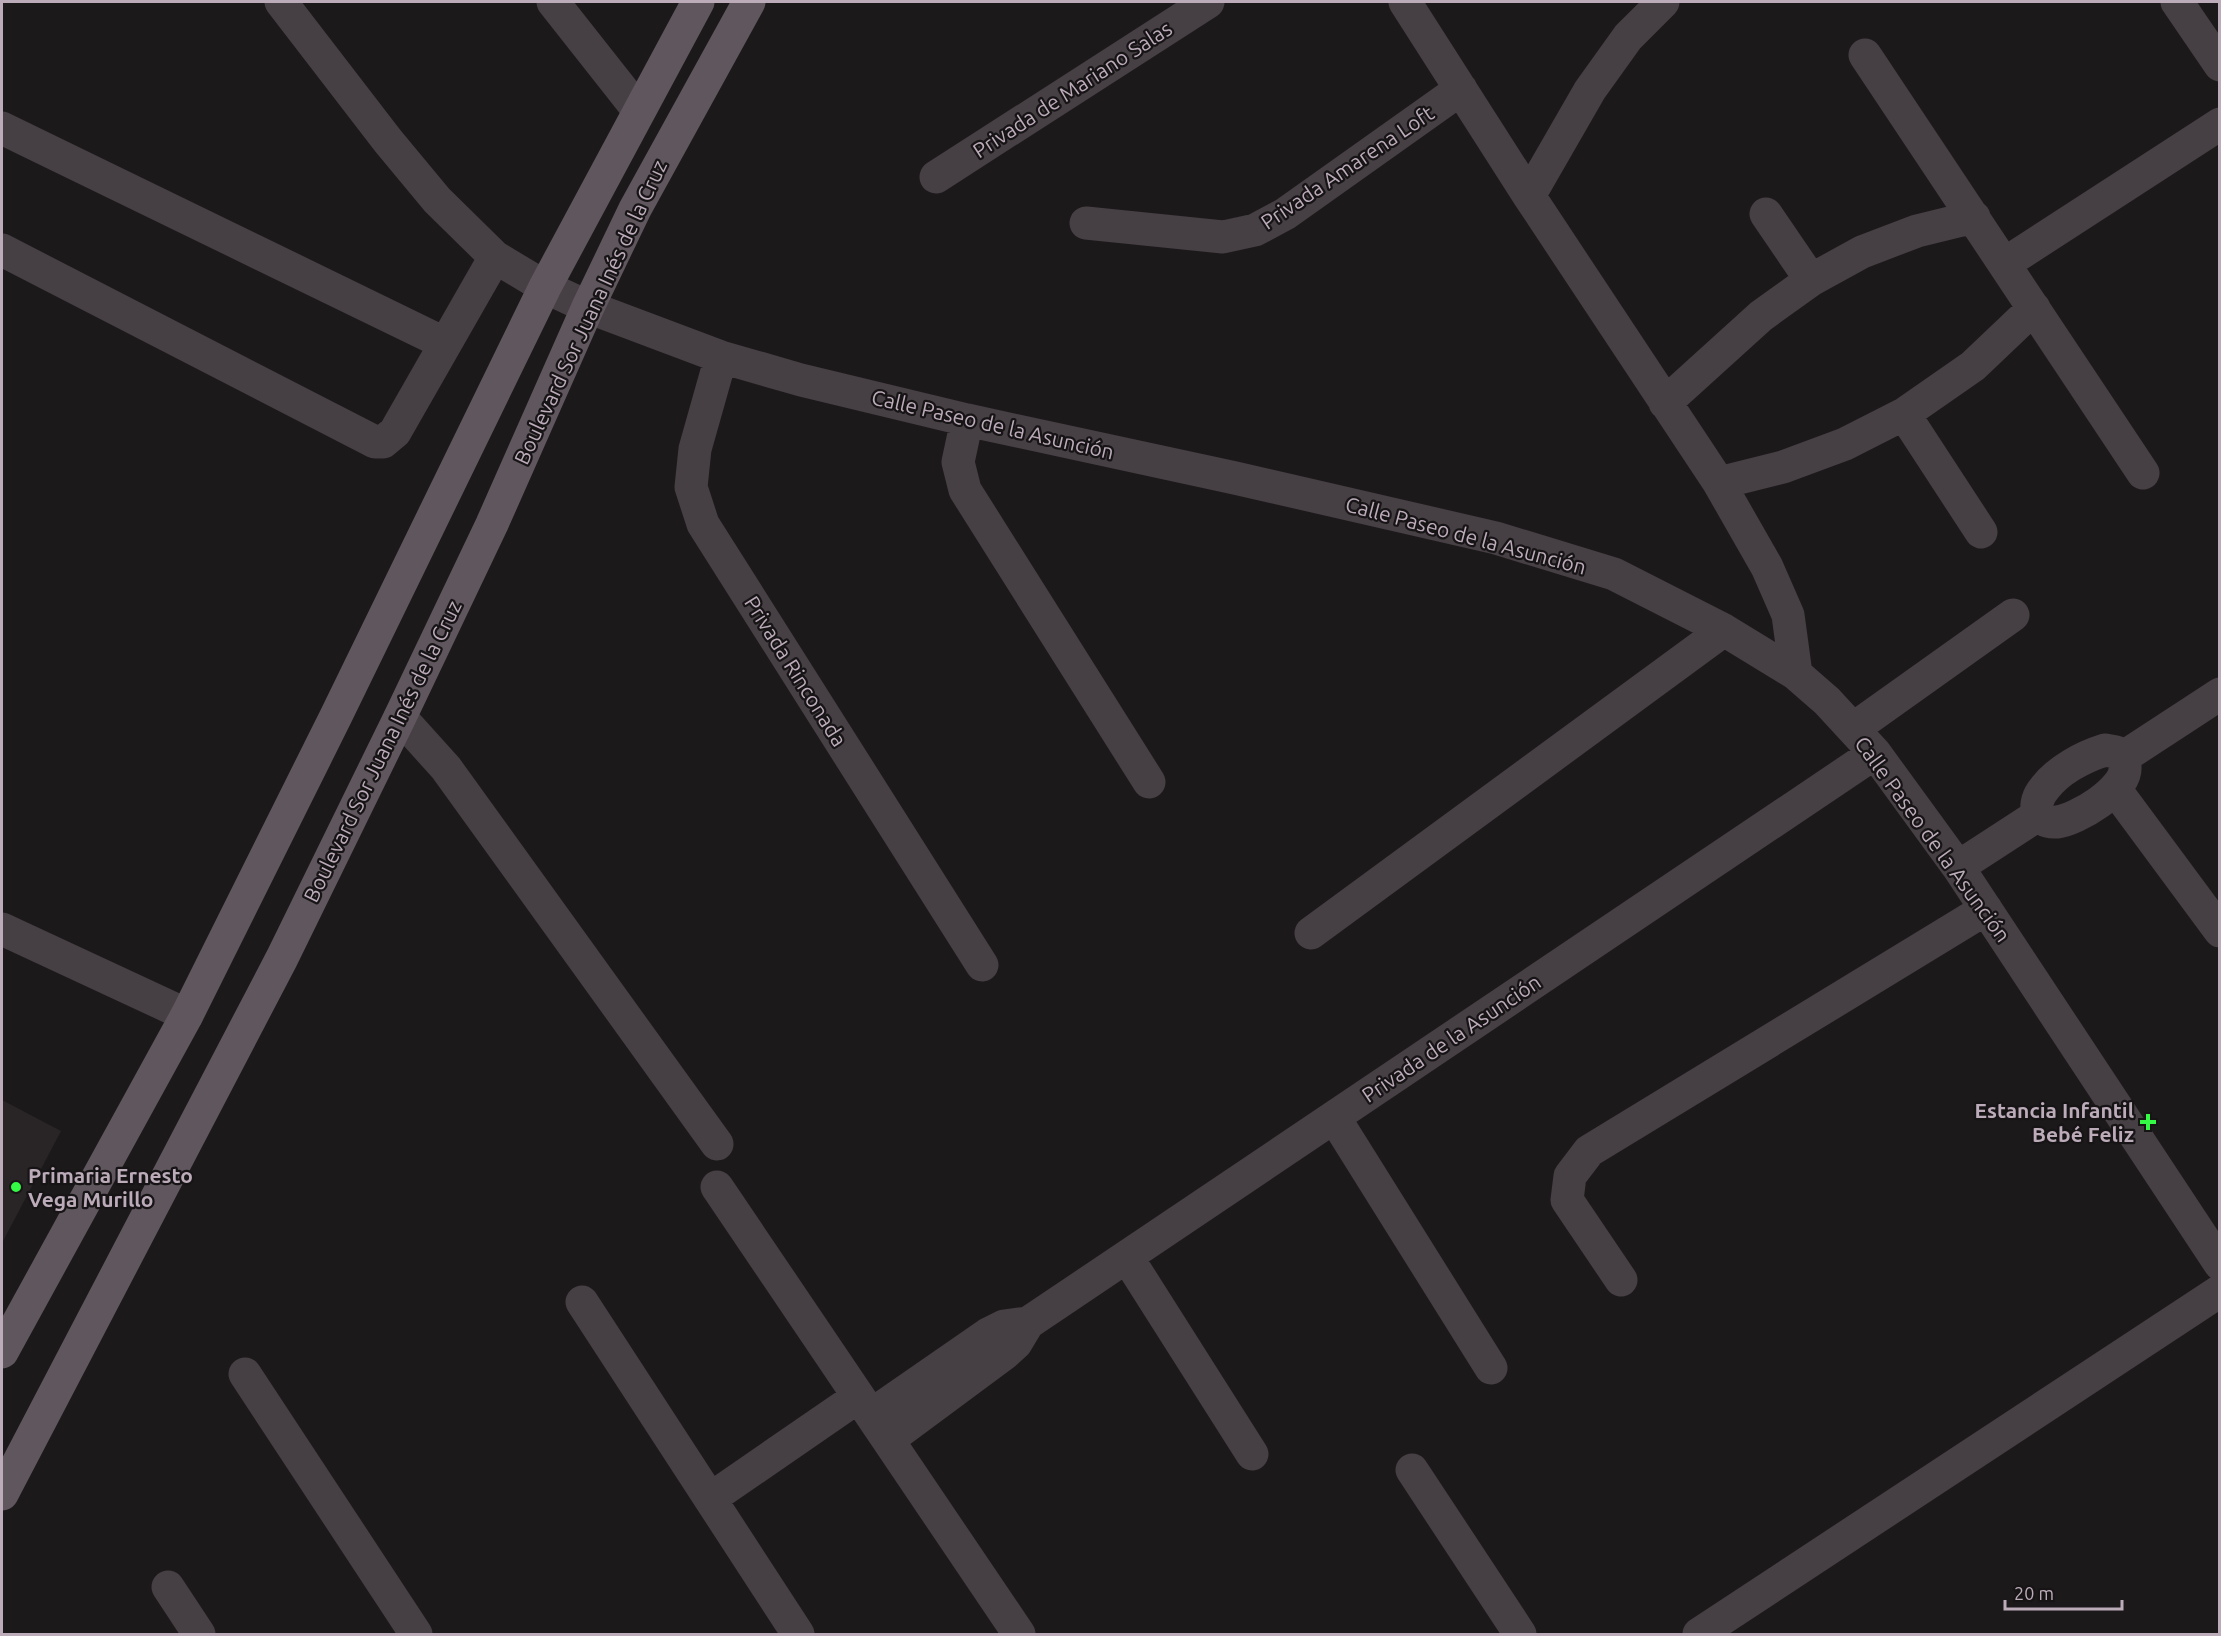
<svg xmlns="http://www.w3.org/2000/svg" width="2221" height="1636" font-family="Ubuntu,sans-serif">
<rect width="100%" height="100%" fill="#1c191b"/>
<path fill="#292527" d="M 2,1100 L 61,1131 L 2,1243 Z"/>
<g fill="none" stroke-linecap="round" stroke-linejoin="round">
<path stroke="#463f44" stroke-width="33" d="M 281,2 L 388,141 L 437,200 L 495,257 L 545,287 L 588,307 L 721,357 L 801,380 L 967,420 L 1235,478 L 1496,538 L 1614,574 L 1724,630 L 1796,674 L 1827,701 L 1875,753 L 1958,867 L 2220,1264
M 553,2 L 639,111
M 1405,2 L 1529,196 L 1719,483 L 1767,567 L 1788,615 L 1796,674
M 2177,2 L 2220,65
M 1865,55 L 2143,473
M 2,128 L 444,343
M 936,177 L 1208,2
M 1529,196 L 1590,90 L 1628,37 L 1663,2
M 1766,214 L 1811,280
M 1086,223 L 1223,237 L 1255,230 L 1285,214 L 1461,89
M 2,250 L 375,442 L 383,442 L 395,432 L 495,257
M 2004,264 L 2220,124
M 721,357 L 695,449 L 691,487 L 703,524 L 982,965
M 1665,403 L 1761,316 L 1811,280 L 1862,252 L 1917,231 L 1974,217
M 1904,414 L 1981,532
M 967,420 L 958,462 L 965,490 L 1149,782
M 1719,483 L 1783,467 L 1845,444 L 1904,414 L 1973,366 L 2034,308
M 400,717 L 446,768 L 717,1144
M 1853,729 L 2013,615
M 2105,750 L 2116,752 C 2120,756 2125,760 2125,767 C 2127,790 2076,820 2057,822 C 2034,824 2032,803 2044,789 C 2058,770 2083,757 2105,750 Z
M 2122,758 L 2220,694
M 2115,789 L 2220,931
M 1958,867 L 2038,815
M 2,929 L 187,1015
M 1311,933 L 1724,630
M 1334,1117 L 1491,1368
M 717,1187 L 1019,1634
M 1127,1257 L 1252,1454
M 1621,1280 L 1567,1200 L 1570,1176 L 1589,1151 L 1986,909
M 582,1302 L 798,1634
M 245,1374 L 416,1634
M 871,1415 L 988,1334 L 1004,1326 L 1028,1323
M 888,1440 L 1004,1354 L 1016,1343 L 1028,1323 L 1875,753
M 1412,1470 L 1520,1634
M 710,1499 L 858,1397
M 168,1587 L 199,1634
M 1699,1634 L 2220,1291"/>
<path stroke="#60565e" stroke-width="33" d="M 2,1352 L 187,1015 L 336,716 L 545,287 L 698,2
M 2,1494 L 282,958 L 400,717 L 492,524 L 588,307 L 635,209 L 749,2"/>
</g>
<g fill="#34f945" stroke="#171416" stroke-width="2">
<path d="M2145 1113h6v6h6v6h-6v6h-6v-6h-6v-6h6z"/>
<circle cx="16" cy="1187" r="6"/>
</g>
<g text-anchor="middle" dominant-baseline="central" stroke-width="4.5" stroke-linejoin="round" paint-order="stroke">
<g font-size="21" fill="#bcacba" stroke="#171416">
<text transform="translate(1072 89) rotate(-33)">Privada de Mariano Salas</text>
<text transform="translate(1347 167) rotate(-34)">Privada Amarena Loft</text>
<text transform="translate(590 312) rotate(-65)">Boulevard Sor Juana Inés de la Cruz</text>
<text transform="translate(993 424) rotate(13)">Calle Paseo de la Asunción</text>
<text transform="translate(1466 535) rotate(15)">Calle Paseo de la Asunción</text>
<text transform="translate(796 671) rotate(58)">Privada Rinconada</text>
<text transform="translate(382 751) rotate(-64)">Boulevard Sor Juana Inés de la Cruz</text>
<text transform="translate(1933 839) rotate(54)">Calle Paseo de la Asunción</text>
<text transform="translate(1451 1038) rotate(-34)">Privada de la Asunción</text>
</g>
<g font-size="21" font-weight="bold" fill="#bcacba" stroke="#171416" text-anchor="end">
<text x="2134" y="1110">Estancia Infantil<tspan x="2134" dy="24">Bebé Feliz</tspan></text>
<text x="28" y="1175" text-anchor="start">Primaria Ernesto<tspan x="28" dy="24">Vega Murillo</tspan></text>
</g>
</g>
<rect width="2221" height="1636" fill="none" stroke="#bcacba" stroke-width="6"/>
<path d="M2005 1600v9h117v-9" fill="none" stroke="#bcacba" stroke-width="3"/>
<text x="2014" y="1600" font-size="18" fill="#bcacba" stroke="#171416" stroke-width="4.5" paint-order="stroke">20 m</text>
</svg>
